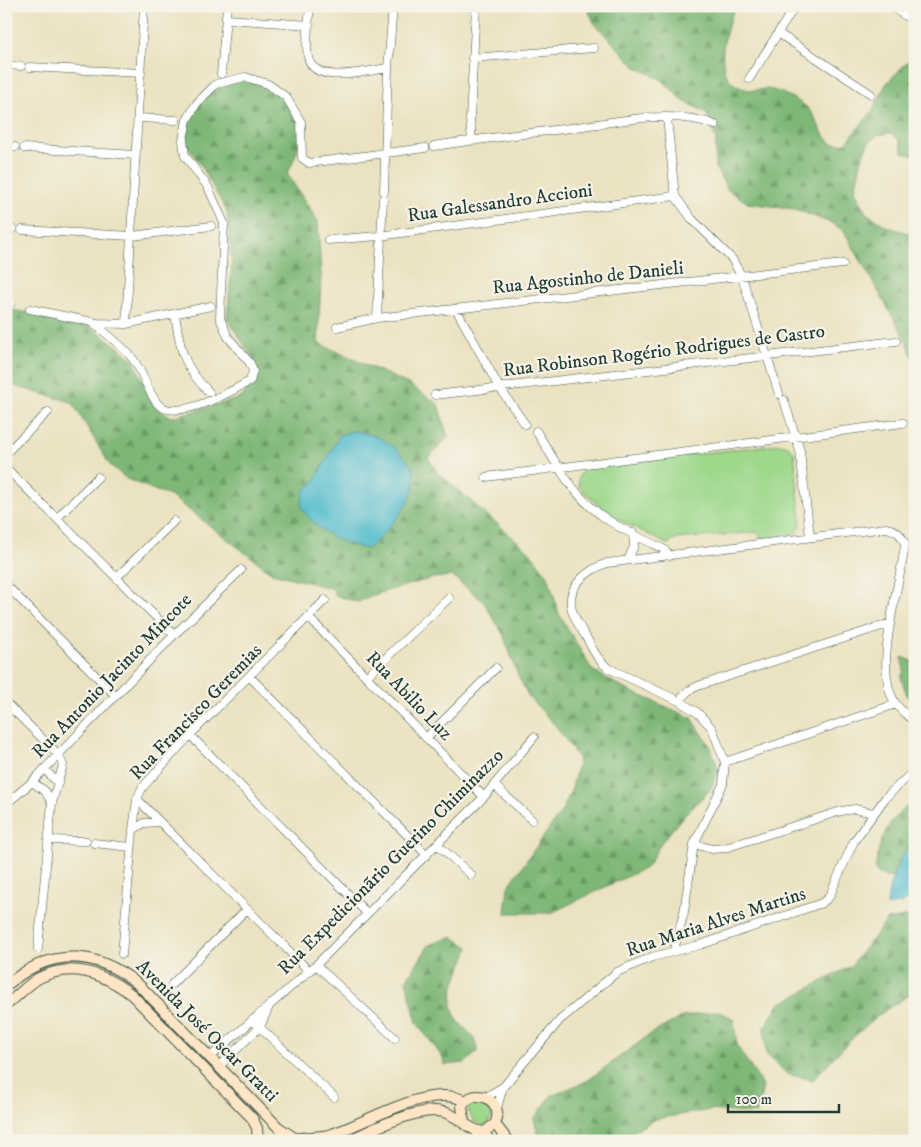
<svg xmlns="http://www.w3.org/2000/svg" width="921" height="1147" font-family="'IM FELL DW Pica',serif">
<defs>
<pattern id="forest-firs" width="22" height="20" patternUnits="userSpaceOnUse" patternTransform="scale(1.25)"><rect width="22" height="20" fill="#7eb877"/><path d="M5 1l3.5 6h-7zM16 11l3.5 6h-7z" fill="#679762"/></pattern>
</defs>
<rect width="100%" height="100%" fill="#f7f3e8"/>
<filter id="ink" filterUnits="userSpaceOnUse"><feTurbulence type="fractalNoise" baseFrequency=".02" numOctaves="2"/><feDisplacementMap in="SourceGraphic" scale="10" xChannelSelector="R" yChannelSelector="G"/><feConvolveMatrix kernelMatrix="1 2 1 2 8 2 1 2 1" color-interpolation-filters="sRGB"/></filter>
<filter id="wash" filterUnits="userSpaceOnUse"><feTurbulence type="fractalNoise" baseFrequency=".0096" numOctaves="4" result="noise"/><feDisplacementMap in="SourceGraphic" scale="20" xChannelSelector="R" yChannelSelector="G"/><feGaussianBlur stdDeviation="1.12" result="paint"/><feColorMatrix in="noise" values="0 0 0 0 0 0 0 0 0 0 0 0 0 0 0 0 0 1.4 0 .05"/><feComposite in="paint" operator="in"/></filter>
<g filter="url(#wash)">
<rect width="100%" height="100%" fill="#eae2c0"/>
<path fill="#9dd88b" stroke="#5e8a60" d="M 780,444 L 788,446 L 794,452 L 801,523 C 799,540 776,537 762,538 L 758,532 L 677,539 L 667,544 L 610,515 L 580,488 L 578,481 L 580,474 L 588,467 Z
M 479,1102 L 488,1108 L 492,1117 L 485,1127 L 474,1121 L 468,1112 L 470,1104 Z"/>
<path fill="url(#forest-firs)" stroke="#4e7a56" d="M 586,6 L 736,6 C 724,31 708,84 750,90 C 755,91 760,89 765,89 C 777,89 791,97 801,103 C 819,114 816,132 833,144 L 846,143 L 873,110 L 886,84 L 915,54 L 915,156 L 903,152 L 900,141 L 891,133 L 878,135 L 869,142 L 863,154 L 855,190 L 866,213 L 888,227 L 915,235 L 915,363 L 906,340 L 844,231 L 833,224 L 795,209 L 748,203 L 728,190 L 715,167 L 716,140 L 707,113 L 683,101 L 662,80 L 636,67 L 595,24 Z
M 245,77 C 298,94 314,124 287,174 L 318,221 L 321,276 L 318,343 L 408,384 L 438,404 L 448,437 L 428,458 L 438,473 L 530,552 L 548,576 L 559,614 L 592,670 L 623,688 L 692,718 L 710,746 L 719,770 L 710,790 L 685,814 L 661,843 L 647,867 L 551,913 L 505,913 L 508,887 L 563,809 L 572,788 L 579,759 L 556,726 L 529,697 L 518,676 L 503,634 L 483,601 L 452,576 L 433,578 L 383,592 L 358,602 L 334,595 L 334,589 L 272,573 L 172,497 L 127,479 L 110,465 L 72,402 L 6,384 L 6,309 L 87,323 L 133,359 L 155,407 L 172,417 L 241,398 L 258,374 L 254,360 L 227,318 L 232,265 L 227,212 L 201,165 L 183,140 L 187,120 L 216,84 Z
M 902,657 L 915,662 L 915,702 L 908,698 L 901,678 L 904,671 Z
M 915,801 L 915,835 L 903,855 L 898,878 L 885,877 L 875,871 C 879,841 887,818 915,801 Z
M 915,915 L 915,992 C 873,1014 844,1046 813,1080 L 787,1074 L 766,1054 L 764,1028 L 778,1005 L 851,966 L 887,920 Z
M 452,937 L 469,947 C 462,971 441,998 459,1022 C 469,1034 475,1034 478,1051 L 465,1063 L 444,1065 L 443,1058 L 417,1023 L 406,980 L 429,945 Z
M 718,1011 L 734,1019 L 737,1046 L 763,1086 L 757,1114 L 710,1110 L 655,1119 L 619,1141 L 540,1141 L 534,1119 L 551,1096 L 587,1081 L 652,1033 L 682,1017 Z"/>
<path fill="#50bbcc" stroke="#387c80" d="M 352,431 C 382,434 396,446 414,469 C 414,474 415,480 414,485 C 412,505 382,537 367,549 C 339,543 316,531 301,506 L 304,490 L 313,484 L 340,435 Z
M 915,838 L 915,895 L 900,904 L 887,906 C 888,880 899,858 915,838 Z"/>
</g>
<g filter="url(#ink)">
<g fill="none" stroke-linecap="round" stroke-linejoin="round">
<defs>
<path id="street" d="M 310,6 C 309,22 305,42 308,57 C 314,86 366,71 388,68
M 890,6 L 914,21
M 227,19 L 309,25
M 778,33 L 871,94
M 472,58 L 594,48
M 6,65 L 21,66
M 29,67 L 141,73
M 221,74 L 227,6
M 749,79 L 795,6
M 139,118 L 176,120
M 667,118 L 675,196 L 692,219 L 732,259 L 742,277 L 779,394
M 472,140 L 470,119 L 476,6
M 6,146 L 15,147
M 434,146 C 479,139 525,134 571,128 C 613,122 675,108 715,125
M 24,148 L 136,155
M 384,192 L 388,68 L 393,6
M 6,229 L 12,229
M 22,230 L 132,236 L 211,226
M 328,240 L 379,236 L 675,196
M 6,303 L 10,304
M 30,309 L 97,323 L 126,324 L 211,306
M 456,309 L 499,387 L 525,424
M 175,314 C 180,349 183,367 209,392
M 377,318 L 383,199
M 93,322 C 106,334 122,345 133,359 C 143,372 147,390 157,403 C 174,424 232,391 250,381 L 253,371 L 250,363 L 228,337 L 220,318 L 224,223 L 208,187 L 185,156 L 183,140 L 187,120 L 197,103 L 216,84 L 245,77 L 268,84 L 286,97 L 301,122 L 302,158 L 309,163 L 425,148
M 126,324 L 144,6
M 337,327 L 377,318 L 843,264
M 435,395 L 896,341
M 784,400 L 800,451 L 810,537
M 536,431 C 555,460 571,494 601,515 C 620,530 644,539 665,550 L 670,556
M 6,453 L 48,412
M 6,468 L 174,635
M 486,477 L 903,423
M 57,518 L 98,477
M 628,560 L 634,546 L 633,533
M 117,577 L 174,521
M 6,585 L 115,695
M 309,618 L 484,797
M 367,676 L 449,598
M 250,677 L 427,855
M 679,701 L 688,691 L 698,686 L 891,623
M 6,703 L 58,754 L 63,765 L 52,803 L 38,949
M 190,735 L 367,913
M 426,738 L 496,668
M 725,762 L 896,704
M 44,769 L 58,783
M 32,782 L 45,791 L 52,803
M 495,786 L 532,820
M 137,799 L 309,971
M 6,804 L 32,782 L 174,635 L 241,570
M 133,830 L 144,823 L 160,822
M 48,840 L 86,841
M 94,843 L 131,847
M 437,844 L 471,875
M 694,844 L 712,849 L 725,848 L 841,811 L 855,809 L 873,813
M 674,950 L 684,912 L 694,844 L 723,784 L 725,762 L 712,728 L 698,713 L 679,701 L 608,668 C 597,660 593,649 586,637 C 581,629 575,620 572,610 C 565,586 588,570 607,563 L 886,528 C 897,530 901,534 905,544 C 901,585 871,668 896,704 C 901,711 909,716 915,723
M 122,954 L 133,830 L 137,799 L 142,788 L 190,735 L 325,600
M 316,965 L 395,1038
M 172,984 L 247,909
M 252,1020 L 334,1097
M 209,1058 L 316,965 L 484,797 L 534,737
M 218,1067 L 260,1027 L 268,1009
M 486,1097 L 503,1087 L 560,1020 L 617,972 L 652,957 L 700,945 L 822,903 L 829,897 L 854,841 L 886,797 L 915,770
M 497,1108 L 503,1087
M 475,1131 L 483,1141"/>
<path id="secondary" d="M 6,986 C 49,948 94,948 139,985 L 278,1127 L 299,1141
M 6,1005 C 17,997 28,984 39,978 C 73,961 105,974 132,995 L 252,1118 L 257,1128 L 258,1141
M 495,1124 L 508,1141
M 484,1132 L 489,1141
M 294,1139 C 307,1136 319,1138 332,1134 C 367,1123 429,1082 465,1101
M 348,1141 C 370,1130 419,1106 443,1112 C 459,1115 468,1131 484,1132 L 495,1124 C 506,1102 475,1084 462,1106 L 464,1122"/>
</defs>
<use href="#street" stroke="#3d5649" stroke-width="9"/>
<use href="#secondary" stroke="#3d5649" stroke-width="12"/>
<use href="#street" stroke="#fff" stroke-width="8"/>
<use href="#secondary" stroke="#fde5c5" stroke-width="10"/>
</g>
</g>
<g text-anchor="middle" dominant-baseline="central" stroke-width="4.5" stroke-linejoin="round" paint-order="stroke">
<g font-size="19" fill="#1f3d34" stroke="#f7f3e8">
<text transform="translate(500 203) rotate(-8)">Rua Galessandro Accioni</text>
<text transform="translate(588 278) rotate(-6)">Rua Agostinho de Danieli</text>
<text transform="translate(664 351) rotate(-7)">Rua Robinson Rogério Rodrigues de Castro</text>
<text transform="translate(112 676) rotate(-46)">Rua Antonio Jacinto Mincote</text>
<text transform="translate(409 696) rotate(46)">Rua Abilio Luz</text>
<text transform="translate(196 712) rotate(-46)">Rua Francisco Geremias</text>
<text transform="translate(391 862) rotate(-45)">Rua Expedicionãrio Guerino Chiminazzo</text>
<text transform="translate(716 922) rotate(-18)">Rua Maria Alves Martins</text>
<text transform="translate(207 1031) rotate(45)">Avenida José Oscar Gratti</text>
</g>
</g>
<rect width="921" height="1147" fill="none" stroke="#f7f3e8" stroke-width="25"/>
<path d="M728 1104v8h111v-8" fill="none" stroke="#1f3d34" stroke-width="2.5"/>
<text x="736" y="1104" font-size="15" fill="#1f3d34" stroke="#f7f3e8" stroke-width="4" paint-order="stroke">100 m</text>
</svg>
